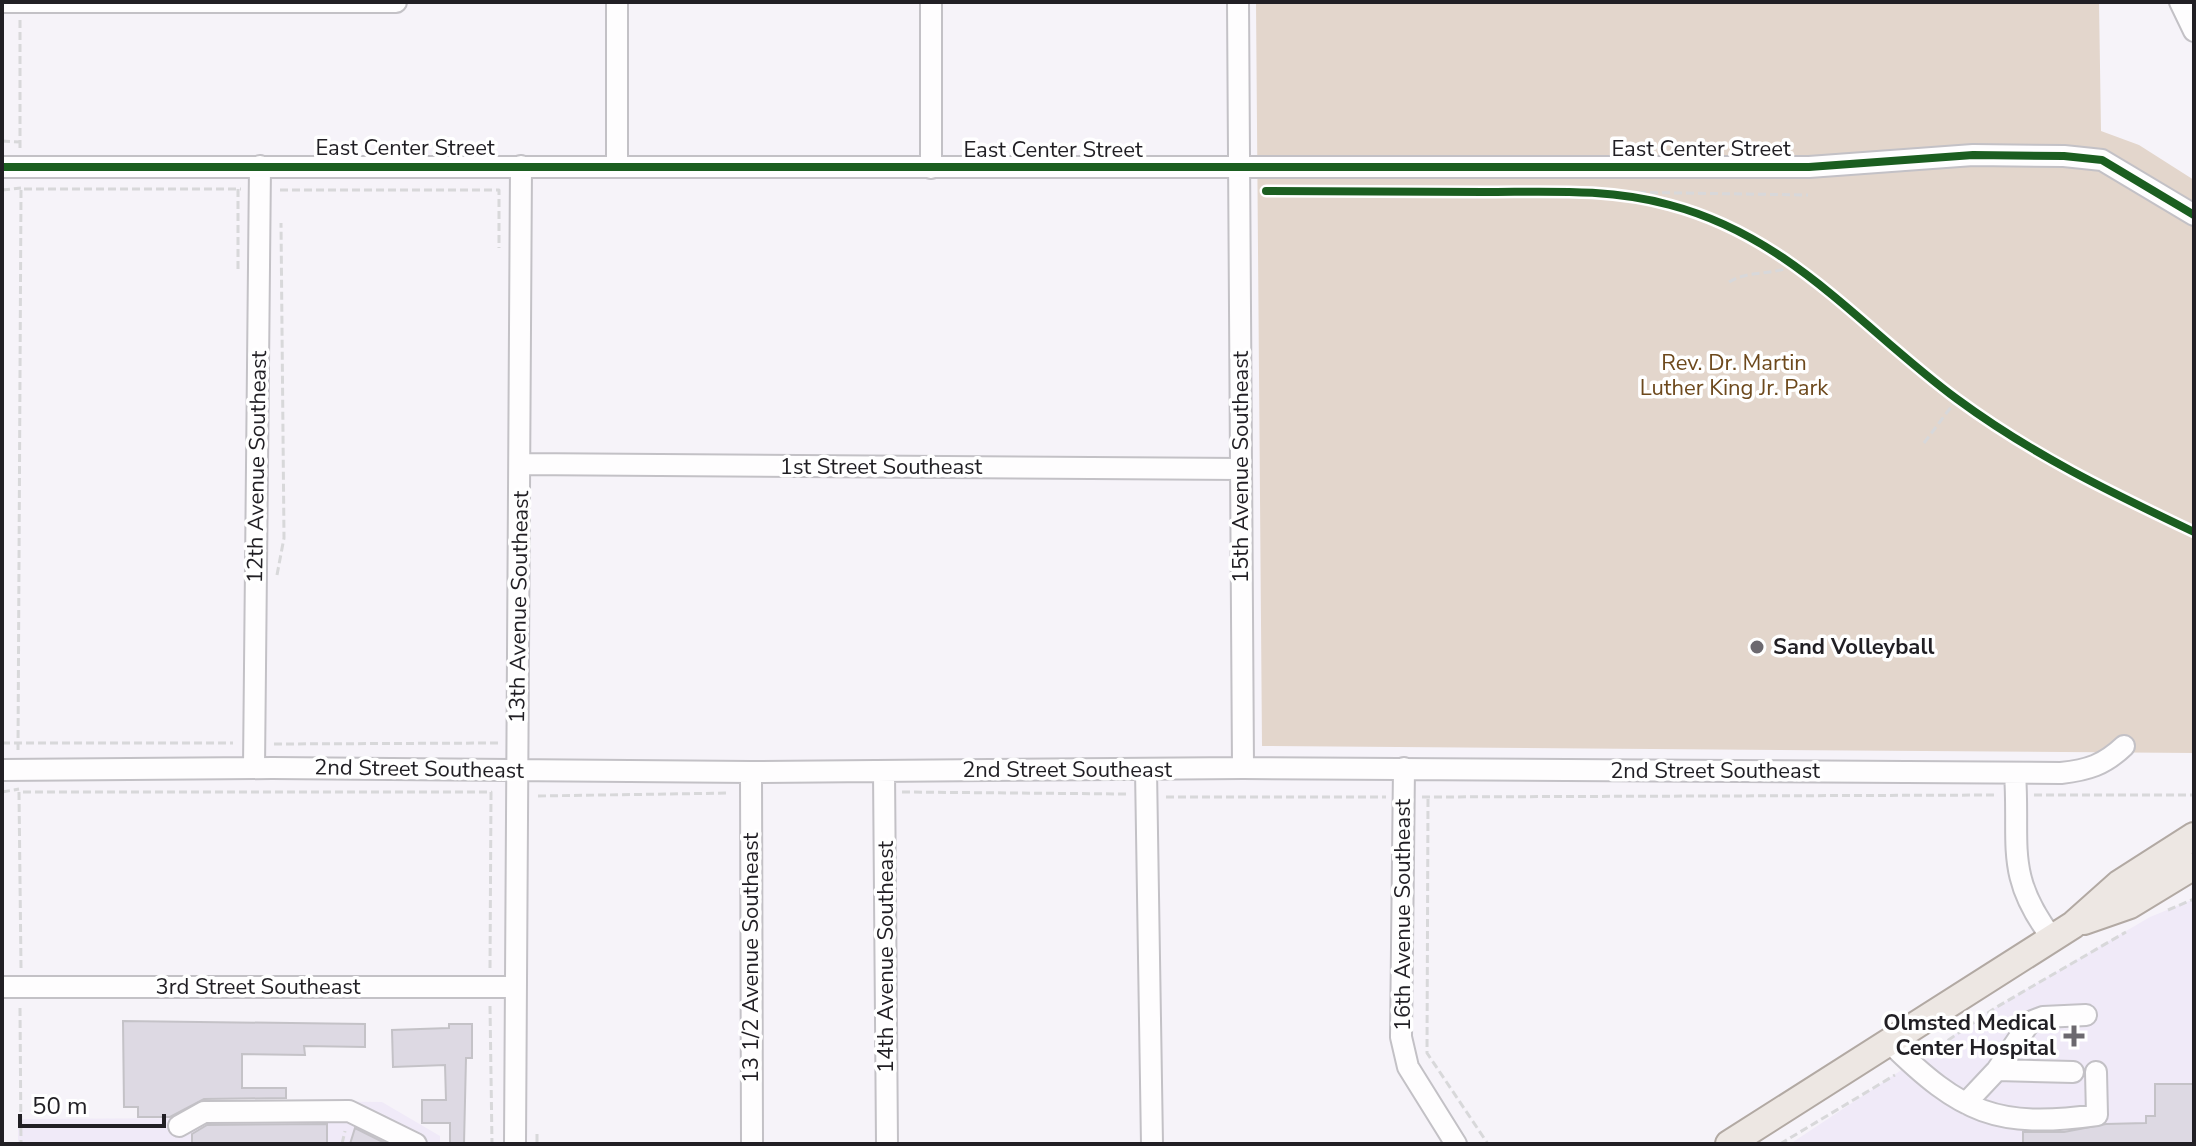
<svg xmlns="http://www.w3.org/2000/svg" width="2196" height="1146" font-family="'Nunito Sans',sans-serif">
<rect width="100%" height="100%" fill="#f6f3f9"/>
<path fill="#f0eaf8" d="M 2194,899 L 2194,1144 L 1790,1144 L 1995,1008 L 2150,917 Z
M 222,1100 L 382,1102 L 440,1136 L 440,1144 L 18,1144 L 18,1119 L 213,1118 Z"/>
<path fill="#e3d6cc" d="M 1256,2 L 2099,2 L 2101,131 L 2139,145 L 2194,180 L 2194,753 L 1262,746 Z"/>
<path fill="#ddd9e3" stroke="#c4c2c7" stroke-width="2" d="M 123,1021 L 365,1024 L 365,1047 L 304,1046 L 305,1055 L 242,1054 L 242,1088 L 286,1088 L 286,1098 L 204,1099 L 170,1117 L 138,1117 L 138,1107 L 124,1107 Z
M 449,1024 L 472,1024 L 472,1058 L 466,1058 L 464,1144 L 450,1144 L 450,1123 L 422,1123 L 422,1100 L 446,1100 L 445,1065 L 393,1067 L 392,1030 L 449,1028 Z
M 2155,1084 L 2194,1084 L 2194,1144 L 2023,1144 L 2023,1132 L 2064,1132 L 2106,1124 L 2146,1123 L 2146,1116 L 2155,1116 Z
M 327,1124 L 327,1144 L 192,1144 L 192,1134 L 207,1125 Z
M 355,1128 L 387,1144 L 350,1144 Z"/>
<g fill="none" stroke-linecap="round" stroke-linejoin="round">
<defs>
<path id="minor" d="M 2,2 L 396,2
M 1238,2 L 1243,768
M 2180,2 L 2194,31
M 617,166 L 617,2
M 2,167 L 1809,167 L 1973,155 L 2064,156 L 2102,160 L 2194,215
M 931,168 L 931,2
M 521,464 L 1241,469
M 254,768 L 260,166
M 1404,768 L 1401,1037 L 1408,1067 L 1456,1144
M 2,770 L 272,768 L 751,772 L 1243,768 L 2061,773 C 2088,770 2104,765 2124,746
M 1146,770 L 1152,1144
M 884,771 L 887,1144
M 751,772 L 752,1144
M 2015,773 C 2020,845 2004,875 2052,938
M 2,987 L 514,987
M 1890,1043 C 1961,1113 1997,1129 2097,1115 L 2096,1072
M 1997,1070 L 2073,1072
M 1966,1103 L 1997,1070 L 2030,1022 L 2043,1017 L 2086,1015
M 179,1126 L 204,1112 L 349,1111 L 416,1144
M 515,1144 L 521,166"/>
<path id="major" d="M 2084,921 L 2130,905 L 2194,866
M 1729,1144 L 2073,925 L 2119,884 L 2194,836"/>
</defs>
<use href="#minor" stroke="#c3c1c6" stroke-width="24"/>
<use href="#major" stroke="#b2a9a3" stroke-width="30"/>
<path stroke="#d8d8da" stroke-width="3" stroke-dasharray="8 4" stroke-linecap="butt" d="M 2,141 L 20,142
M 20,148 L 20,20
M 2,190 L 21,188
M 280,190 L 499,190 L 499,248
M 1614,192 L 1808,195
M 238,269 L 238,189
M 1729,282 C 1750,269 1773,277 1795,264
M 1924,443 L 1957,399
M 277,575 L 284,538 L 281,223
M 2,743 L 233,743
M 274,744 L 498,743
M 18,750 L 21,189 L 241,189
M 2,792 L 19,789
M 902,792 L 1126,794
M 2034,795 L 2194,795
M 538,796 L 730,793
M 1166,797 L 1386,797
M 1422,797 L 1998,795
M 1428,799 L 1427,1053 L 1488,1144
M 2168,910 L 2194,899
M 21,968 L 19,792 L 491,792 L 490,969
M 490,1006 L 492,1144
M 20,1008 L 21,1144
M 1928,1054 L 1995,1008 L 2126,932
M 537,1134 L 537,1144
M 342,1144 L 345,1131
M 1780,1144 L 1895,1075"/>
<use href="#minor" stroke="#fefdfe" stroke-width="20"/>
<use href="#major" stroke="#ede7e3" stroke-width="26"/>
<defs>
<path id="cycleway" d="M 2,167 L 1809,167 L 1973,155 L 2064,156 L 2102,160 L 2194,215
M 1266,191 C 1339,191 1411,192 1484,192 C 1547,192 1608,188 1670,205 C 1791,237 1861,328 1957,399 C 2033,455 2110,492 2194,532"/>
</defs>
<use href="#cycleway" stroke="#fff" stroke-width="13"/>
<use href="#cycleway" stroke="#1b5e20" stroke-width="8"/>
</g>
<g fill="#6c696f" stroke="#fff" stroke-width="3">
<circle cx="1757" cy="647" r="8"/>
<path d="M2070 1024h8v8h8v8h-8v8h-8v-8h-8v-8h8z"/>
</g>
<g text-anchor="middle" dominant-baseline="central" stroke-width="7" stroke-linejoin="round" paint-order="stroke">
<g font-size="22" fill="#211f24" stroke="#fff">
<text x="405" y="148">East Center Street</text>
<text x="1701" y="149">East Center Street</text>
<text x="1053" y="150">East Center Street</text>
<text transform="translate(257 467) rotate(-89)">12th Avenue Southeast</text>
<text x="881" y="467">1st Street Southeast</text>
<text transform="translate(1241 467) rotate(-90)">15th Avenue Southeast</text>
<text transform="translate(519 607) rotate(-89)">13th Avenue Southeast</text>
<text transform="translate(419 769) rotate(1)">2nd Street Southeast</text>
<text x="1067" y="770">2nd Street Southeast</text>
<text x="1715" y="771">2nd Street Southeast</text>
<text transform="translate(1403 915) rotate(-90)">16th Avenue Southeast</text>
<text transform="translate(886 957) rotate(-90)">14th Avenue Southeast</text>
<text transform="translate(751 958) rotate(-90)">13 1/2 Avenue Southeast</text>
<text x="258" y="987">3rd Street Southeast</text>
</g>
<g font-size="22" fill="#6d491d" stroke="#fff">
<text x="1734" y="363">Rev. Dr. Martin<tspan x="1734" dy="25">Luther King Jr. Park</tspan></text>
</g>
<g font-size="22" font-weight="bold" fill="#211f24" stroke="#fff" text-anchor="start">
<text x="1773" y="647">Sand Volleyball</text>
<text x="2056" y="1023" text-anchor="end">Olmsted Medical<tspan x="2056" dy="25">Center Hospital</tspan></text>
</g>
</g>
<rect width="2196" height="1146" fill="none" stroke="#211f24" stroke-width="8"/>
<path d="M20 1114v12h144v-12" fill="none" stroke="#211f24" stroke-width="4"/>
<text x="32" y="1114" font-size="24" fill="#211f24" stroke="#ffffff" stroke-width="6" paint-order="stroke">50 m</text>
</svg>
